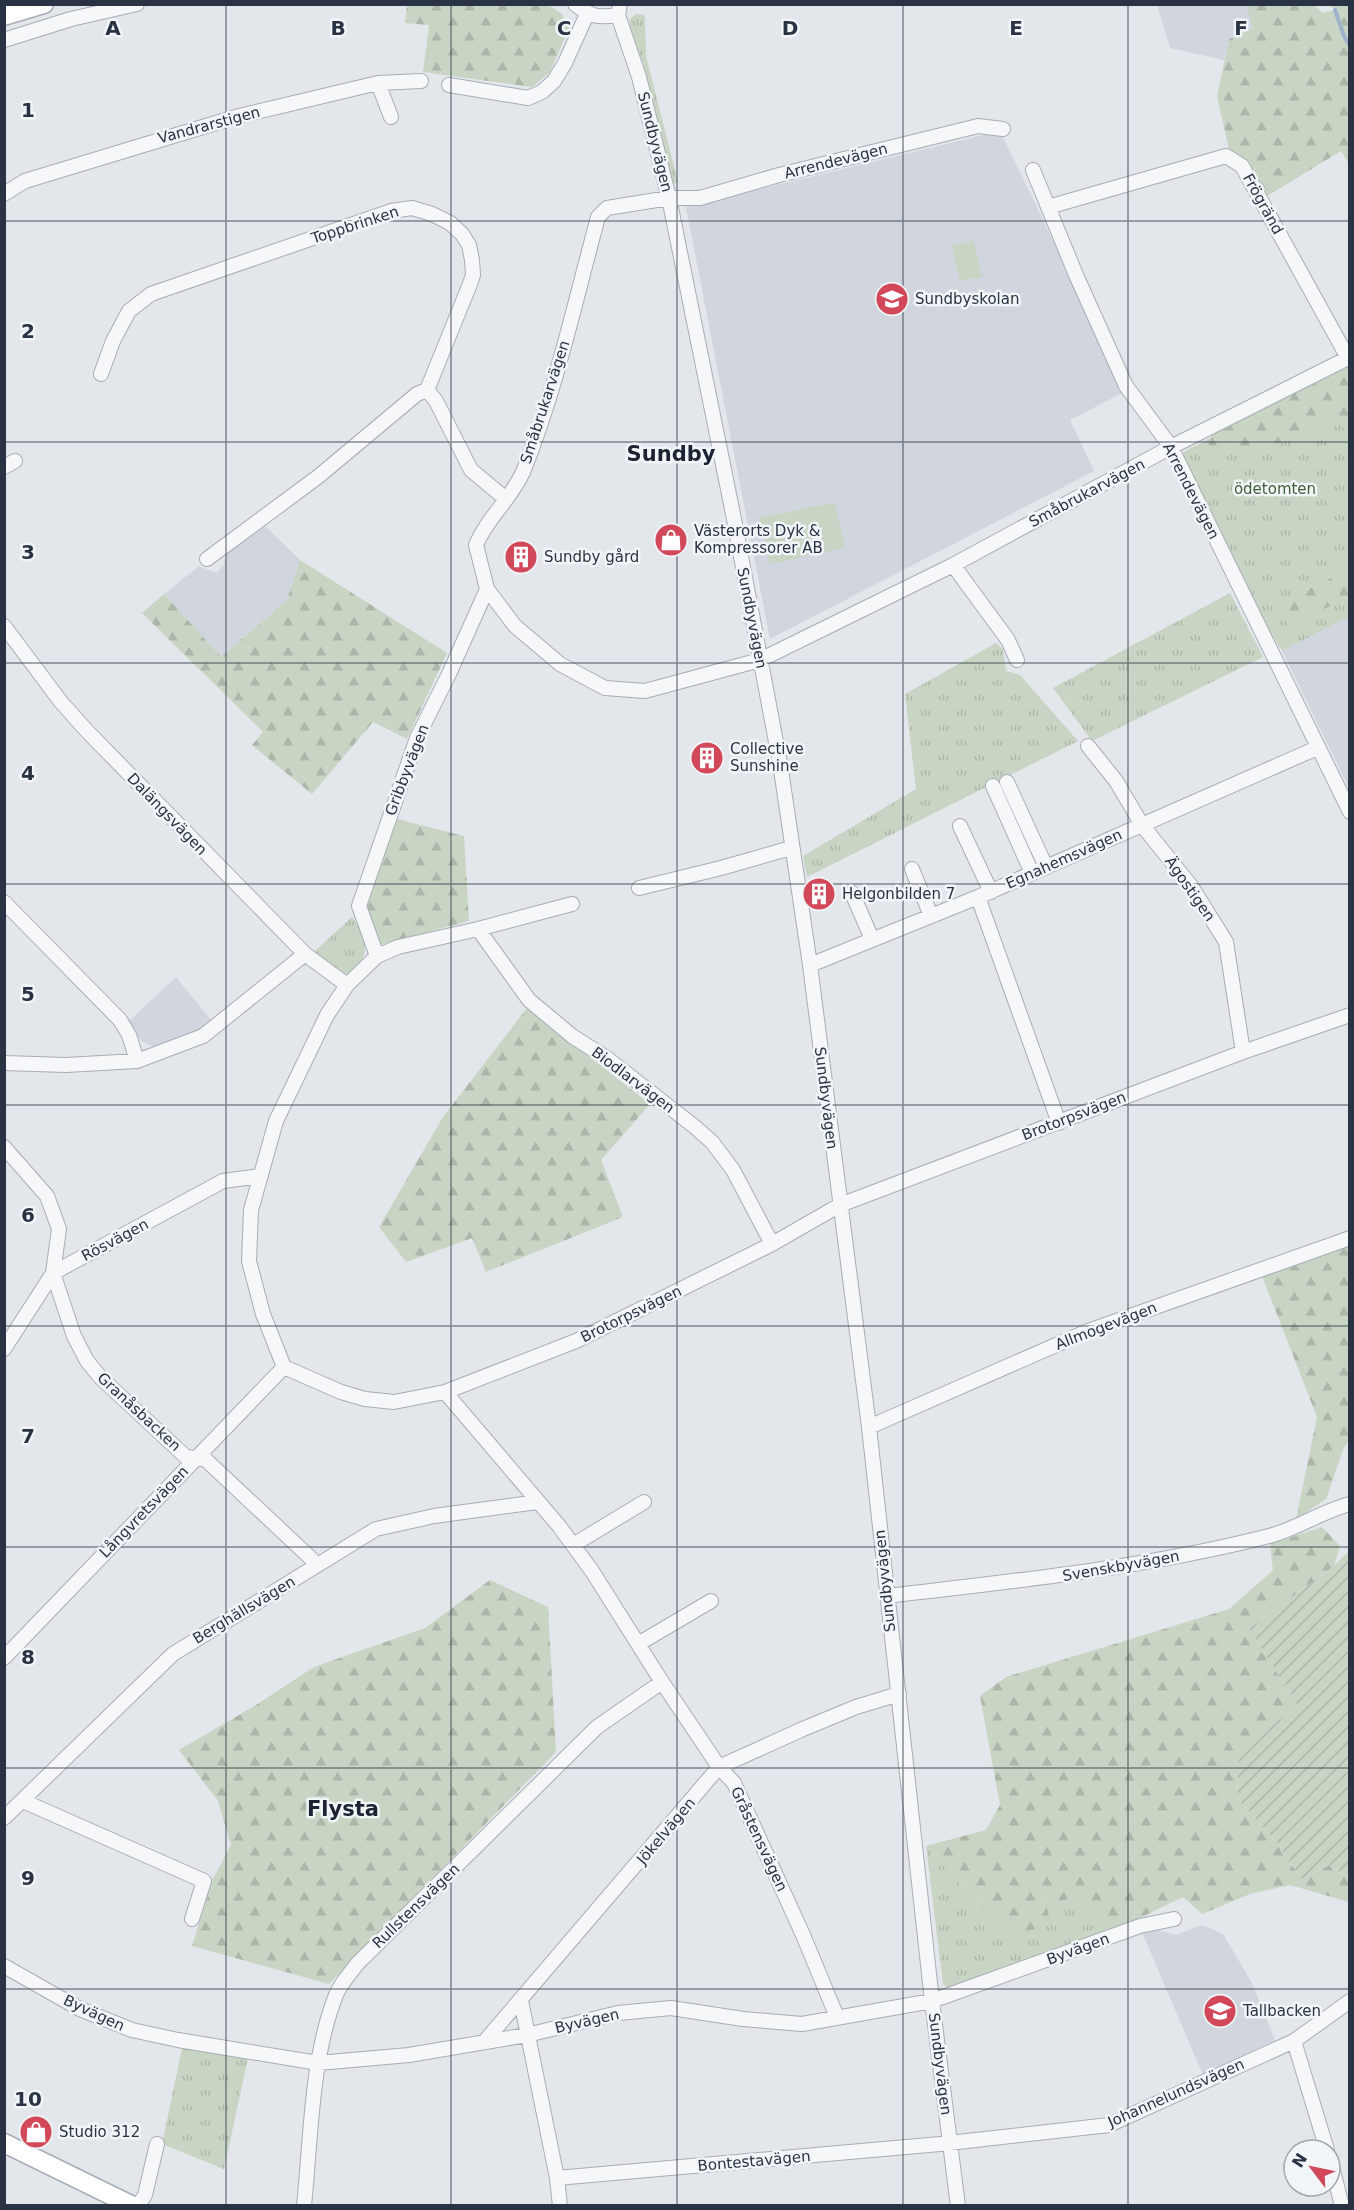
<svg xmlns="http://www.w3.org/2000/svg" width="1354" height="2210" font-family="'DejaVu Sans',sans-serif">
<defs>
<pattern id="grass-tufts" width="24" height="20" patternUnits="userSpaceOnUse" patternTransform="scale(1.5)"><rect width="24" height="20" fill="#c8d5c4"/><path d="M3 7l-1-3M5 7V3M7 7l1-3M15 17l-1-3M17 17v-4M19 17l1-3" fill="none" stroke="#acb7aa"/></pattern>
<pattern id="forest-firs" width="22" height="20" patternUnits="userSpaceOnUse" patternTransform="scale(1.5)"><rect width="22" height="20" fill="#c8d5c4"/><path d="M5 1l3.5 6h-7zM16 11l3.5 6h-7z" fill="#acb7aa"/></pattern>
<pattern id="garden-furrows" width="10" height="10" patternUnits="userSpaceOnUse" patternTransform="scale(1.5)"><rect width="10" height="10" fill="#c8d5c4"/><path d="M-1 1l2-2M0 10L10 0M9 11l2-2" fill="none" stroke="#acb7aa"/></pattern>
</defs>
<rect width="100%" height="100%" fill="#e3e6eb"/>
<path fill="#d1d5dd" d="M 1157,5 L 1246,5 L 1253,28 L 1229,39 L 1224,60 L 1170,48 Z
M 1000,131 L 1126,391 L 1070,420 L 1094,471 L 770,639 L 686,207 Z
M 262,523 L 300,560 L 287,600 L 221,657 L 164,594 L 199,566 L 216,573 L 224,565 L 227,549 Z
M 1349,617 L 1349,788 L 1282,651 Z
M 176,977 L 211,1020 L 192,1034 L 155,1048 L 141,1041 L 128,1022 Z
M 1202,1925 L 1223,1934 L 1252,1983 L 1275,2040 L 1203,2075 L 1142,1932 L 1155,1929 L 1176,1935 Z"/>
<path fill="url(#grass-tufts)" d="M 636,14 L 645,15 L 646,56 L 678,182 L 673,184 L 644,65 L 629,26 L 630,19 Z
M 1349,365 L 1349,617 L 1282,651 L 1223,555 L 1176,456 Z
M 1230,593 L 1263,657 L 1092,741 L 1053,688 Z
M 996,643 L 1003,649 L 1006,671 L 1020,675 L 1078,741 L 807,877 L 803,856 L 916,789 L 905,694 Z
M 352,917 C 364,933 372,950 357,967 C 353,971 350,974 345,973 C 333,971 322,960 314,952 Z
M 926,1846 L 982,1909 L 1046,1904 L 1071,1899 L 1087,1904 L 1111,1932 L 953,1991 L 943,1984 Z
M 182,2048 L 248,2058 L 224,2169 L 162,2144 Z"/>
<path fill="url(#forest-firs)" d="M 546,4 L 561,13 L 569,28 L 550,72 L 532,87 L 423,72 L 429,25 L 405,23 L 407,5 Z
M 1246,5 L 1314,5 L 1323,13 L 1335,10 L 1331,5 L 1349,5 L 1349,164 L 1341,151 L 1267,196 L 1244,159 L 1229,149 L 1217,97 L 1229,39 L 1253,28 Z
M 1349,364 L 1349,435 L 1336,418 L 1287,441 L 1243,450 L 1209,446 L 1213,432 Z
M 300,560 L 447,653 L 407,739 L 373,722 L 312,794 L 252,745 L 263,732 L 142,613 L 164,594 L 221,657 L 287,600 Z
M 1349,569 L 1349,597 L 1288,626 L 1277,605 Z
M 393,818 L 464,836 L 469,921 L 379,945 L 366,906 Z
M 527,1008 L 650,1104 L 601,1160 L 623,1217 L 486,1272 L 472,1238 L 406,1262 L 379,1227 L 443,1117 Z
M 1349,1246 L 1349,1441 L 1344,1447 L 1326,1499 L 1296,1519 L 1317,1417 L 1262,1276 Z
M 1322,1527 L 1340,1546 L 1334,1566 L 1249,1629 L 1299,1707 L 1239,1747 L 1237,1798 L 1279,1845 L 1301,1879 L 1329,1865 L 1349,1877 L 1349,1902 L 1290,1885 L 1250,1894 L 1202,1914 L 1183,1897 L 1111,1932 L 1087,1904 L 1071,1899 L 1046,1904 L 1049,1916 L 1043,1927 L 1016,1934 L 982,1909 L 926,1846 L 986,1830 L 1000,1805 L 980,1696 L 1006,1677 L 1229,1609 L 1273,1570 L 1270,1544 Z
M 490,1580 L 548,1607 L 556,1752 L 329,1984 L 192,1946 L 213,1879 L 231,1845 L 218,1801 L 179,1750 L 256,1705 L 314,1667 L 425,1628 Z"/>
<path fill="url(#garden-furrows)" d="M 1349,1551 L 1349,1877 L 1329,1865 L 1301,1879 L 1279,1845 L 1237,1798 L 1239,1747 L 1299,1707 L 1249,1629 L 1334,1566 Z"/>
<path fill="#c8d5c4" d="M 974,241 L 982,277 L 960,281 L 952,246 Z
M 835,502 L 845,548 L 770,564 L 760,518 Z"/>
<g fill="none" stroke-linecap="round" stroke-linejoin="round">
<path stroke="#9eb2cb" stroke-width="4" d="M 1335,10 L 1344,36 L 1350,46"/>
<defs>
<path id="street" d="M 575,4 C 591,17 598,18 618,15
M 620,4 L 618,15 L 639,77 L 669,198 L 733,514 L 780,763 L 810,965 L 869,1427 L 932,2001 L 958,2206
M 4,40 L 71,19 L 137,4
M 378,83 L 391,117
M 449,85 L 528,98 L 542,92 L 554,81 L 565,63 L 587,14
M 1003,129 L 978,126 L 779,175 L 700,198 L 669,198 L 607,208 L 598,217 C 575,302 556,390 523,472 C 511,499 487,518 476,545 L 487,589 L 515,626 L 560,664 L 605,688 L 645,691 L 760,660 L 953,565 L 1171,447 L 1350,357
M 1033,170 L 1076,275 L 1126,386 L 1171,447 L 1350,812
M 4,194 L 25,181 L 239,116 L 378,83 L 421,81
M 1048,207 L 1226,156 L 1242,166 L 1348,358
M 101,374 L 113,341 L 129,311 L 151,294 L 391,211 L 412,208 L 432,214 L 450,223 L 462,234 L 469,245 L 472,260 L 473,275 L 470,284 L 427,390 L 436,401 L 471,470 L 506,499
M 4,467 L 15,461
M 207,559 L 319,476 L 417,394 L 427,390
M 953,565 L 1008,640 L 1017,660
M 4,626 L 61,702 L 86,730 L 305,954 L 347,985
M 1088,746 L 1116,781 L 1142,825 L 1191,886 L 1226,942 L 1243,1052
M 1007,782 L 1046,867
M 993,786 L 1032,873
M 960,826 L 991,892
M 912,869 L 931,916
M 639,888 L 721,868 L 791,848
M 852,893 L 872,939
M 978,897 L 1059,1123
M 4,902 L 120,1020 L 129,1035 L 137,1061
M 572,904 L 478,929 L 398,947 L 377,956 L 347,985 L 327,1015 L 276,1121 L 251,1210 L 249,1261 L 263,1314 L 284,1367 L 341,1392 L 365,1399 L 394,1402 L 445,1392 L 576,1341 L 772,1244 L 840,1205 L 1243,1052 L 1350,1015
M 478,929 L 529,1000 L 572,1036 L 608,1059 L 695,1127 L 712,1142 L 733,1170 L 772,1244
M 377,956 L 359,906 L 417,738 L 449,674 L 487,589
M 810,965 L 978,897 L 1317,748
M 4,1063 L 66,1065 L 137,1061 L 203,1036 L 305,954
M 4,1147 L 47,1196 L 59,1229 L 53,1273 L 74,1336 L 87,1361 L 101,1378 L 186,1457 L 205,1459 L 318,1565
M 4,1349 L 53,1273 L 223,1181 L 261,1176
M 445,1392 L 559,1526 L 592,1571 L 662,1682 L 719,1767 L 734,1783 L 803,1935 L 837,2017
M 869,1427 L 1088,1331 L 1350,1238
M 573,1545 L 644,1502
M 887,1596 C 1015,1581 1144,1568 1269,1536 C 1297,1529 1322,1511 1350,1504
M 638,1644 L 711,1601
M 4,1658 L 284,1367
M 23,1801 L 204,1881 L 192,1919
M 4,1818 L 173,1654 L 376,1529 L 434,1516 L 538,1502
M 4,1966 L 80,2009 L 132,2030 L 178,2040 L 318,2063 L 409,2055 L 527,2035 L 618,2013 L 671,2008 L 743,2019 L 802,2024 L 932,2001 L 1140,1926 L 1174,1919
M 521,2001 L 557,2178 L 560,2206
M 485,2041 L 719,1767 L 803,1729 L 856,1707 L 899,1694
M 1294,2041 L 1327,2150
M 1330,2159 L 1342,2206
M 557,2178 L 940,2144 L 1109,2125 L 1294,2041 L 1350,2001
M 138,2206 L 145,2195 L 157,2144
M 304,2206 C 311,2138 311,2058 336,1995 C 340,1984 350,1974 357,1964 L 597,1727 L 662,1682"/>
<path id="secondary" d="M 4,16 L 44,4
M 4,2143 L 133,2206"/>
</defs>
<use href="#street" stroke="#a8adb5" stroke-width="16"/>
<use href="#secondary" stroke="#a8adb5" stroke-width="21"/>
<use href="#street" stroke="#f5f7f9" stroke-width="14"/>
<use href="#secondary" stroke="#fff" stroke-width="18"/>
</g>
<path fill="none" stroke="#2a3343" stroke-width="1.5" stroke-opacity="0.55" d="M 226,4 L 226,2206M 451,4 L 451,2206M 677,4 L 677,2206M 903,4 L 903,2206M 1128,4 L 1128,2206M 4,221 L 1350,221M 4,442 L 1350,442M 4,663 L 1350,663M 4,884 L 1350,884M 4,1105 L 1350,1105M 4,1326 L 1350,1326M 4,1547 L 1350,1547M 4,1768 L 1350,1768M 4,1989 L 1350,1989"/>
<defs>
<symbol id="school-disc" viewBox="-11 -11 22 22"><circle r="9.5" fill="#d04859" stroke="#f2f5f8"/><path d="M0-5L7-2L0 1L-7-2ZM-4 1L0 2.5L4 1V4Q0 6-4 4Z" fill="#fff"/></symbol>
<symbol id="shop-disc" viewBox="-11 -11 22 22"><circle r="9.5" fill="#d04859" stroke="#f2f5f8"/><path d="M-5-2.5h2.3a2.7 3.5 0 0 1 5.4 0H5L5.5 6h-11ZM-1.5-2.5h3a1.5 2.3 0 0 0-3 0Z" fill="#fff"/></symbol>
<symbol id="building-disc" viewBox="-11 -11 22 22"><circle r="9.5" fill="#d04859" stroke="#f2f5f8"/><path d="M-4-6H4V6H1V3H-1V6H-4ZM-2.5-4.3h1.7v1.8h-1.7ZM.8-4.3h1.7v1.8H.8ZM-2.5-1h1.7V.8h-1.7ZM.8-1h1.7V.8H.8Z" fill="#fff"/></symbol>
</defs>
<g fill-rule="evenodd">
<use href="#school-disc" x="873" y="280" width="38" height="38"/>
<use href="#shop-disc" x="652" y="521" width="38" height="38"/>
<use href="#building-disc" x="502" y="538" width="38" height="38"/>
<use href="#building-disc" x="688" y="739" width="38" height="38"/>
<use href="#building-disc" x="800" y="875" width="38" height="38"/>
<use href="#school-disc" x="1201" y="1992" width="38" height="38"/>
<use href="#shop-disc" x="17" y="2113" width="38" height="38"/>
</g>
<g text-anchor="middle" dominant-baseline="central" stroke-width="5" stroke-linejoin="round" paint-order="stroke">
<g font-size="15" fill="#2a3343" stroke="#f2f5f8">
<text transform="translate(209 125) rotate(-15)">Vandrarstigen</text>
<text transform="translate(655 142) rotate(76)">Sundbyvägen</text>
<text transform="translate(836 161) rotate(-14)">Arrendevägen</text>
<text transform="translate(1263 204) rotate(61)">Frögränd</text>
<text transform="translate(355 225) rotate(-18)">Toppbrinken</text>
<text transform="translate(545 402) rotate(-72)">Småbrukarvägen</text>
<text transform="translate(1191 491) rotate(63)">Arrendevägen</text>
<text transform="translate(1087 493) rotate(-28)">Småbrukarvägen</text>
<text transform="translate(752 618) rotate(79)">Sundbyvägen</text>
<text transform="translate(407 770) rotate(-69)">Gribbyvägen</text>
<text transform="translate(167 814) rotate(46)">Dalängsvägen</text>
<text transform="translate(1064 859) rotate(-24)">Egnahemsvägen</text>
<text transform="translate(1190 889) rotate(55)">Ägostigen</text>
<text transform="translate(633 1080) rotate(37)">Biodlarvägen</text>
<text transform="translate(826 1098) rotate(83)">Sundbyvägen</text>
<text transform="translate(1074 1116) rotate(-21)">Brotorpsvägen</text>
<text transform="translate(115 1240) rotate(-28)">Rösvägen</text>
<text transform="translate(631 1314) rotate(-26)">Brotorpsvägen</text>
<text transform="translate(1106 1326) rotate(-21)">Allmogevägen</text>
<text transform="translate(139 1412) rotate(43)">Granåsbacken</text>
<text transform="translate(144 1512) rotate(-46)">Långvretsvägen</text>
<text transform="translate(1121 1566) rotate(-10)">Svenskbyvägen</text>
<text transform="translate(885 1581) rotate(-96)">Sundbyvägen</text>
<text transform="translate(244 1610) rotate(-31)">Berghällsvägen</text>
<text transform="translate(666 1831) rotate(-50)">Jökelvägen</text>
<text transform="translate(759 1839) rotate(65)">Gråstensvägen</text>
<text transform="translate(416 1906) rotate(-44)">Rullstensvägen</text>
<text transform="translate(1078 1949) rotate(-20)">Byvägen</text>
<text transform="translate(94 2013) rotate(25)">Byvägen</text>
<text transform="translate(587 2021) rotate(-13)">Byvägen</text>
<text transform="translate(940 2064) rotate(83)">Sundbyvägen</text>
<text transform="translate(1176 2093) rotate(-24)">Johannelundsvägen</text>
<text transform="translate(754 2161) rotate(-5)">Bontestavägen</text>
</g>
<g font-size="15" fill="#2a3343" stroke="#f2f5f8" text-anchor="start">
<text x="915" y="299">Sundbyskolan</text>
<text x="694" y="531">Västerorts Dyk &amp;<tspan x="694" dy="17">Kompressorer AB</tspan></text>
<text x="544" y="557">Sundby gård</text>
<text x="730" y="749">Collective<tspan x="730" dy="17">Sunshine</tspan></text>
<text x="842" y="894">Helgonbilden 7</text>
<text x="1243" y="2011">Tallbacken</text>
<text x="59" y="2132">Studio 312</text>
</g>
<g font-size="15" fill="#3e5f37" stroke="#f2f5f8">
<text x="1275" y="489">ödetomten</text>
</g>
<g font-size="21" font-weight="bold" fill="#1c2434" stroke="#f2f5f8">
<text x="671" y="454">Sundby</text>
<text x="343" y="1809">Flysta</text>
</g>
</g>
<g font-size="20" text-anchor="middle" font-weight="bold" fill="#2a3343" stroke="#f2f5f8" stroke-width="5" stroke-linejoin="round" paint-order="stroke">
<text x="113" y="35">A</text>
<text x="338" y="35">B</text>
<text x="564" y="35">C</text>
<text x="790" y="35">D</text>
<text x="1016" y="35">E</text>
<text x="1241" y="35">F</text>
<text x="28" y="117">1</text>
<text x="28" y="338">2</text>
<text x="28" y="559">3</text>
<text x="28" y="780">4</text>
<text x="28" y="1001">5</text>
<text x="28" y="1222">6</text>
<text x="28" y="1443">7</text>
<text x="28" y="1664">8</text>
<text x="28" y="1885">9</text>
<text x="28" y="2106">10</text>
</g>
<rect width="1354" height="2210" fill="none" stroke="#2a3343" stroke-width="12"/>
<g transform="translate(1312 2168) rotate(302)"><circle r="28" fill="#f2f5f8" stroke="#a2a7b0" stroke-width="1.5"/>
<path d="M0-4.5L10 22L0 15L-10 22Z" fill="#d04859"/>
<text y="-9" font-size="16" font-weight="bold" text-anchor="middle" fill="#2a3343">N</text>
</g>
</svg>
